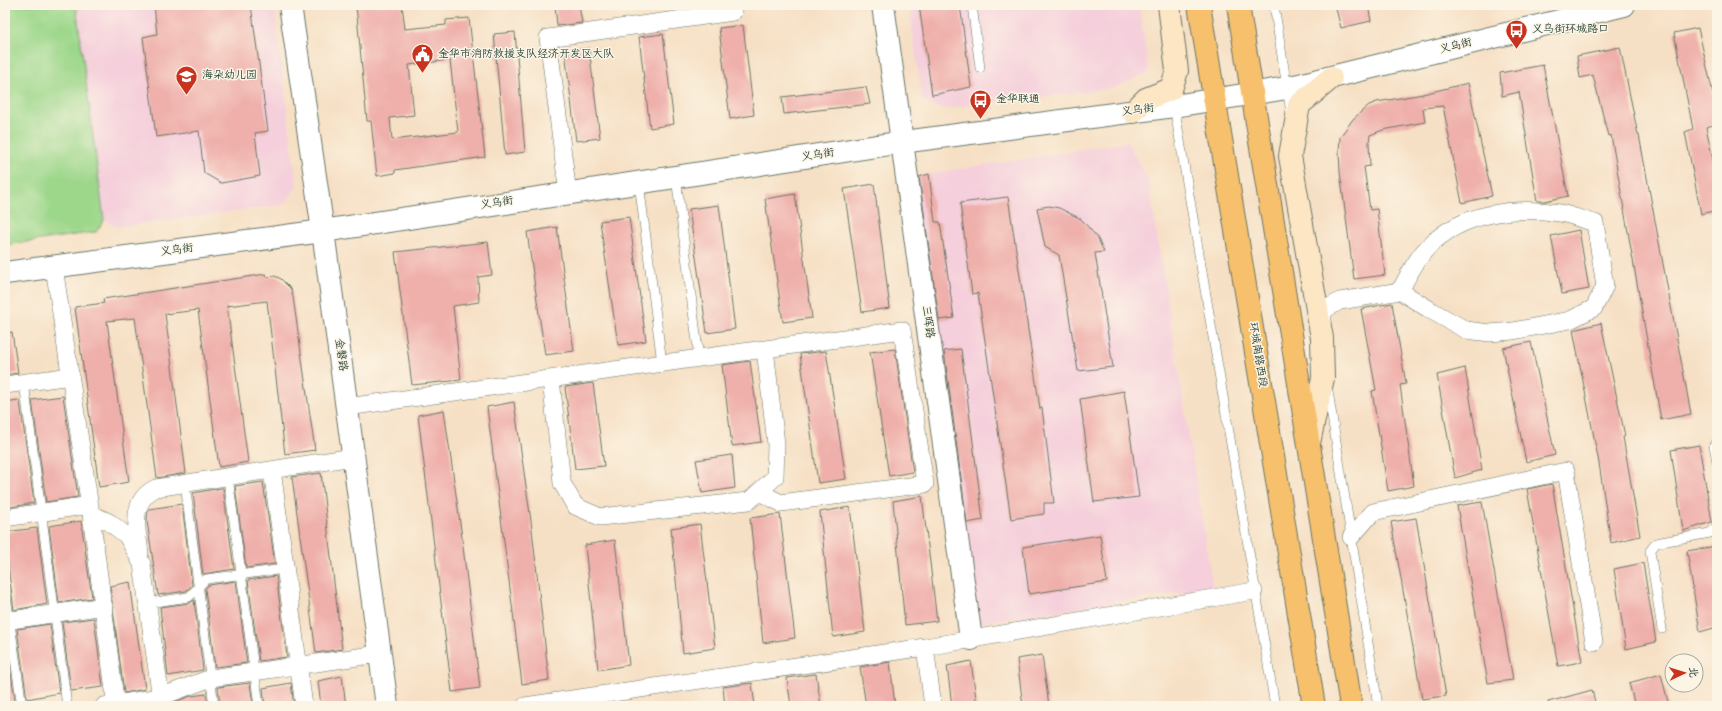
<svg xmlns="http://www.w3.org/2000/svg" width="1722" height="711" font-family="'Gochi Hand','LXGW WenKai TC',sans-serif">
<rect width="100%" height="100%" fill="#fcf5e5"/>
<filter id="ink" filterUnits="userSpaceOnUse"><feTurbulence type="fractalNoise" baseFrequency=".025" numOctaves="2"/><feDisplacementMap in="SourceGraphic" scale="8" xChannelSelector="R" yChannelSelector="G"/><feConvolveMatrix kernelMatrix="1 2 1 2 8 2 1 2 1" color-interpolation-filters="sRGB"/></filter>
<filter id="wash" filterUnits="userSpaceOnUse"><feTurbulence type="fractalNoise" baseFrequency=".012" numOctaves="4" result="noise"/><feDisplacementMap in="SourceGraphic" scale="16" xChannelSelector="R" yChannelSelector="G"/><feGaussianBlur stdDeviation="0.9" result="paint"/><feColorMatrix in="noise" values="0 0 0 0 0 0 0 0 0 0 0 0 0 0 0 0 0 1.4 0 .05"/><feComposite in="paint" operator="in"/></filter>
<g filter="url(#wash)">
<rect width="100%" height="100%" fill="#f6e0c5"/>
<path fill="#f5cfdb" d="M 76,5 L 274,5 L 297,186 L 283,205 L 117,227 L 104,220 Z
M 909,5 L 1139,5 L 1149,72 L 1114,88 L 941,109 L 922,100 Z
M 1127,142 L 1148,178 L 1213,588 L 979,623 L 909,177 Z"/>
<path fill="#9cd78a" stroke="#5e8a5f" d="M 5,5 L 76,5 L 104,220 L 96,232 L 5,245 Z"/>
<g id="blocks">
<path fill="#efafaa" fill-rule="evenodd" d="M 154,5 L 251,5 L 268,131 L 255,133 L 260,176 L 221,183 L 204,173 L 199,131 L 156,137 L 143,37 L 157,34 Z
M 356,5 L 402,5 L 405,29 L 446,25 L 446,20 L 469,18 L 485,157 L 395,170 L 395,173 L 377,176 L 371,121 L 367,121 ZM 450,60 L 458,132 L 392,140 L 390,118 L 414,115 L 409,65 Z
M 555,5 L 579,5 L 582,23 L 557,26 Z
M 919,5 L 960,5 L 971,87 L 932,95 Z
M 1335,5 L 1368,5 L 1371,21 L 1341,28 Z
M 743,25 L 754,115 L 730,119 L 719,28 Z
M 1698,28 L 1717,111 L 1717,124 L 1706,127 L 1717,180 L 1717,210 L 1701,214 L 1685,132 L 1693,129 L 1674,33 Z
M 515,32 L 525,152 L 505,155 L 494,34 Z
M 663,34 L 674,124 L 650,128 L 639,37 Z
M 1620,47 L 1638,135 L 1639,135 L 1691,414 L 1661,420 L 1611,135 L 1608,136 L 1593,75 L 1580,78 L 1577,56 Z
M 589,48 L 600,138 L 576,141 L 565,51 Z
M 1543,65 L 1568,196 L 1545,201 L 1537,201 L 1519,92 L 1502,96 L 1500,73 Z
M 1468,83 L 1492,196 L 1462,203 L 1443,106 L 1423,108 L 1425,122 L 1383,130 L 1370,135 L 1369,143 L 1370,166 L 1364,167 L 1370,210 L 1377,209 L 1385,275 L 1354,279 L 1340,172 L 1339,152 L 1340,137 L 1353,119 L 1369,105 L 1377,102 L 1423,94 Z
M 866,87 L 870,104 L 784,114 L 782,97 Z
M 929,174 L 935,222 L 940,222 L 954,318 L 939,320 L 919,177 Z
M 874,184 L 890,308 L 862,312 L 844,189 Z
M 795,194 L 812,318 L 783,322 L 765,199 Z
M 1008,197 L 1040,409 L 1042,408 L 1054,503 L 1044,503 L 1044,514 L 1011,519 L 978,293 L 972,294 L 960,203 Z
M 719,205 L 735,329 L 707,333 L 689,209 Z
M 1049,206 L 1059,208 L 1081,219 L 1097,237 L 1104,252 L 1095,253 L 1113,367 L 1078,371 L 1059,255 L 1045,247 L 1037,208 Z
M 629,217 L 646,341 L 618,345 L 600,221 Z
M 557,227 L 574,351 L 545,355 L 527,232 Z
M 1579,230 L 1589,289 L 1562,294 L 1551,236 Z
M 488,242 L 492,275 L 478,277 L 479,302 L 453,306 L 461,380 L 412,385 L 395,252 Z
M 266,274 L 267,277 L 275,276 L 281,279 L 291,289 L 293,297 L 315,450 L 285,454 L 267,301 L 227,306 L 248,462 L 219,467 L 198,310 L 165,314 L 186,473 L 157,478 L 135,318 L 107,321 L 129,482 L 99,487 L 75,307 L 104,303 L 103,299 Z
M 1392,303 L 1406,384 L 1400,385 L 1414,486 L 1388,491 L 1372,391 L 1376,390 L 1361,309 Z
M 1601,323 L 1625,436 L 1623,437 L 1640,536 L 1611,543 L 1599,463 L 1573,330 Z
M 12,332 L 18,373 L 5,375 L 5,333 Z
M 1531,342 L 1555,455 L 1526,462 L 1503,348 Z
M 895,349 L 913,472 L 889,476 L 870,352 Z
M 961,349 L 983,520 L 967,523 L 944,351 Z
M 826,351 L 846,479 L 818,483 L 800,354 Z
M 750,361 L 761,442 L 732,446 L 722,365 Z
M 1465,368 L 1482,470 L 1455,478 L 1437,375 Z
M 593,383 L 604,466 L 575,469 L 565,387 Z
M 1124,391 L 1139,497 L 1094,502 L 1080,399 Z
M 63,396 L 78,497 L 46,502 L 32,400 Z
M 19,400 L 20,402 L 34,503 L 5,508 L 5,402 Z
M 514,402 L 531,521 L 549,680 L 522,684 L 487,407 Z
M 444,410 L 461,530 L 480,688 L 452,692 L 418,415 Z
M 1699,445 L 1712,522 L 1683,531 L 1671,450 Z
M 732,455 L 735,488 L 702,493 L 696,460 Z
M 321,473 L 342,649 L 316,653 L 292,477 Z
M 263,482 L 275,564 L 246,568 L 235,486 Z
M 1552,484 L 1582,662 L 1558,666 L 1527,489 Z
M 221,488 L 223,488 L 234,569 L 203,574 L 193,493 Z
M 922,496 L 937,621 L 905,625 L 893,501 Z
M 1482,502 L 1513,680 L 1488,683 L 1457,506 Z
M 182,504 L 192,585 L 186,591 L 158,595 L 147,521 L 148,511 L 149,509 Z
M 850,507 L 865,632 L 833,637 L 820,512 Z
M 780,514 L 795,638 L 763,643 L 750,518 Z
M 1416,518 L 1446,696 L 1422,699 L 1391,522 Z
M 81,521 L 92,598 L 59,603 L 49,526 Z
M 700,524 L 715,648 L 683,653 L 671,528 Z
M 37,528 L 47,604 L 14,610 L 5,544 L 5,532 Z
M 1100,535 L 1107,582 L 1029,594 L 1023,547 Z
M 615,540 L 629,665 L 598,670 L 585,545 Z
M 1716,546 L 1717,627 L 1700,632 L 1687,551 Z
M 1643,563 L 1656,642 L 1626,649 L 1614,569 Z
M 276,576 L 287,657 L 259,661 L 248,580 Z
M 236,581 L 247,663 L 215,667 L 205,589 L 209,585 Z
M 130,582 L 145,689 L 124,693 L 110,586 Z
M 194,600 L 203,670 L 168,676 L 160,607 L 190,603 Z
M 94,618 L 103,687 L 71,691 L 62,622 Z
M 50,624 L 59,693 L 27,699 L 17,629 Z
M 5,631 L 15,701 L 5,702 Z
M 1042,655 L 1049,706 L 1023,706 L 1017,659 Z
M 971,661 L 977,706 L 952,706 L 947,666 Z
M 890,662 L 895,706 L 866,706 L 860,667 Z
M 816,674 L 821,706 L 791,706 L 787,678 Z
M 1661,674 L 1669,706 L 1635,706 L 1629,683 Z
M 342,676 L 346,706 L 321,706 L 318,681 Z
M 250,683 L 253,706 L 220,706 L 218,687 Z
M 291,683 L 294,706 L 265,706 L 263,688 Z
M 752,683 L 755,706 L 725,706 L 723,687 Z
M 1592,690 L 1596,706 L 1548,706 L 1548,702 Z
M 206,694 L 208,706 L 172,706 L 172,703 L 191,696 Z"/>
</g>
</g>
<g filter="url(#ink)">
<use href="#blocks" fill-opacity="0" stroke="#6a7667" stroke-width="1"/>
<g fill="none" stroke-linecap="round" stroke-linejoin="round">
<defs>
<path id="service" d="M 972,5 L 980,68
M 1274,5 L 1291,113
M 1174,105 L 1275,706
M 676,177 L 699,358
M 639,183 L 662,363
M 24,383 L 67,706
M 1328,391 L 1378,706
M 1714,445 L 1717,462
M 228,477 L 259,706
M 185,484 L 214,706
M 5,590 L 22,706
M 148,603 L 189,597 L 206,579 L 285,569
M 1662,629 L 1650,551 L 1656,543 L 1710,533 L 1717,526"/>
<path id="minor" d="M 568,194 L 548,38 L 733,12
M 54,267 L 91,514 L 109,522 L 127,536 L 142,564 L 162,706
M 1321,328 L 1324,310 L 1340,301 L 1400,291 L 1432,311 L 1466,330 L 1490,333 L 1513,331 L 1570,320 L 1594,308 L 1605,286 L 1595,223 C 1583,220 1571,215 1560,213 C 1514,206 1461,213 1428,247 C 1416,259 1408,276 1400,291
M 551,379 L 562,483 L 575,506 L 600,517 L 749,501 L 775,477 L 776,444 L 765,349
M 5,385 L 71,376
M 347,407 L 902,330 L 925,484 L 781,503 L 759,492
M 272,470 L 304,706
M 91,514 L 116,706
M 5,518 L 90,505
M 1351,537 L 1373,512 L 1566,471 L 1594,642
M 140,553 C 137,529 129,501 156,488 L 353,457
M 5,621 L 104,606
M 925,647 L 933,706
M 104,706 L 160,697 L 211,678 L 379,654
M 525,706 L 925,647 L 1254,591"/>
<path id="tertiary" d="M 290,5 L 323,231 L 387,706
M 883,5 L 971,639
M 5,273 L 323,231 L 903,142 L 1174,106 L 1287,88 L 1624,5"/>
<path id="secondary" d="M 1133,112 L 1146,99 L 1171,89 L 1177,71 L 1169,5
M 1309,443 L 1323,378 L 1322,338 L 1290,156 L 1299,105 L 1331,78"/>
<path id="primary" d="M 1199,5 L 1314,706
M 1238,5 L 1351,706"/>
</defs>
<use href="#service" stroke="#6a7667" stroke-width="10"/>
<use href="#minor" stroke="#6a7667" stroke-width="18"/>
<use href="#tertiary" stroke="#6a7667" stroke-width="24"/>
<use href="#secondary" stroke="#6a7667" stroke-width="24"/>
<use href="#primary" stroke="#6a7667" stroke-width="24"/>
<use href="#service" stroke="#fff" stroke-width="9"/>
<use href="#minor" stroke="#fff" stroke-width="17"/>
<use href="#tertiary" stroke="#fff" stroke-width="22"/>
<use href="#secondary" stroke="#fce6c4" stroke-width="22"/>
<use href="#primary" stroke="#f7c06c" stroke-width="22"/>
</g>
</g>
<defs>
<symbol id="bus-pin" viewBox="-11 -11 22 30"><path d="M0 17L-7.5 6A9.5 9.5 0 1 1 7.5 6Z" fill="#c8321e" stroke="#fcf5e5"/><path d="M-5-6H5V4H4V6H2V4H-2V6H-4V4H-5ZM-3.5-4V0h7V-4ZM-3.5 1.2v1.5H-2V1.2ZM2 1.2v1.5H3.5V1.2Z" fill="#fff"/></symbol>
<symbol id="civic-pin" viewBox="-11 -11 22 30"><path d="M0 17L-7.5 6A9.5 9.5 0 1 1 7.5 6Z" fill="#c8321e" stroke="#fcf5e5"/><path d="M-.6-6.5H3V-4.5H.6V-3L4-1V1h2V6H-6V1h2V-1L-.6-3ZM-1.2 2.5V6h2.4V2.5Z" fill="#fff"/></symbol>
<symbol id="school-pin" viewBox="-11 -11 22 30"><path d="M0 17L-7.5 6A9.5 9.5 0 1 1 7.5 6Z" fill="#c8321e" stroke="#fcf5e5"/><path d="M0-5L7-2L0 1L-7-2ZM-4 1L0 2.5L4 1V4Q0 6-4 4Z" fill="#fff"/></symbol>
</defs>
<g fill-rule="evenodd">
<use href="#bus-pin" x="1504" y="18" width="25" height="34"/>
<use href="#civic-pin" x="410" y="42" width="25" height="34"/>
<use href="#school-pin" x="174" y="64" width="25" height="34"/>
<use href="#bus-pin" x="968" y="88" width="25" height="34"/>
</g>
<g text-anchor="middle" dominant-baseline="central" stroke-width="3" stroke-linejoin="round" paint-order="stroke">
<g font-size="11" fill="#1f3d34" stroke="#fcf5e5" text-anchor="start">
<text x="1532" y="30">义乌街环城路口</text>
<text x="438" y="55">金华市消防救援支队经济开发区大队</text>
<text x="202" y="76">海朵幼儿园</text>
<text x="996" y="100">金华联通</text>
</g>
<g font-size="11" fill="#1f3d34" stroke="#fcf5e5">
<text transform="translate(1456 47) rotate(-14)">义乌街</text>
<text transform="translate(1138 111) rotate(-8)">义乌街</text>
<text transform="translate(818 156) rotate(-9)">义乌街</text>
<text transform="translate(497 204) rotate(-9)">义乌街</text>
<text transform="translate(177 251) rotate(-8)">义乌街</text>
<text transform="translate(927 322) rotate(82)">三晖路</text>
<text transform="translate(340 355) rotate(82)">金磐路</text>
<text transform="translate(1257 355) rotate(81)">环城南路西段</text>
</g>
</g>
<rect width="1722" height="711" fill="none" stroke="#fcf5e5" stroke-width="20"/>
<g transform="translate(1684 673) rotate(86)"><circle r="19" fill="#fcf5e5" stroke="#a4ab9e"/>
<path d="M0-3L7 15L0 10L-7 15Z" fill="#c8321e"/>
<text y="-6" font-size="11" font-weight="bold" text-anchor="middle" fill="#1f3d34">北</text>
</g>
</svg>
